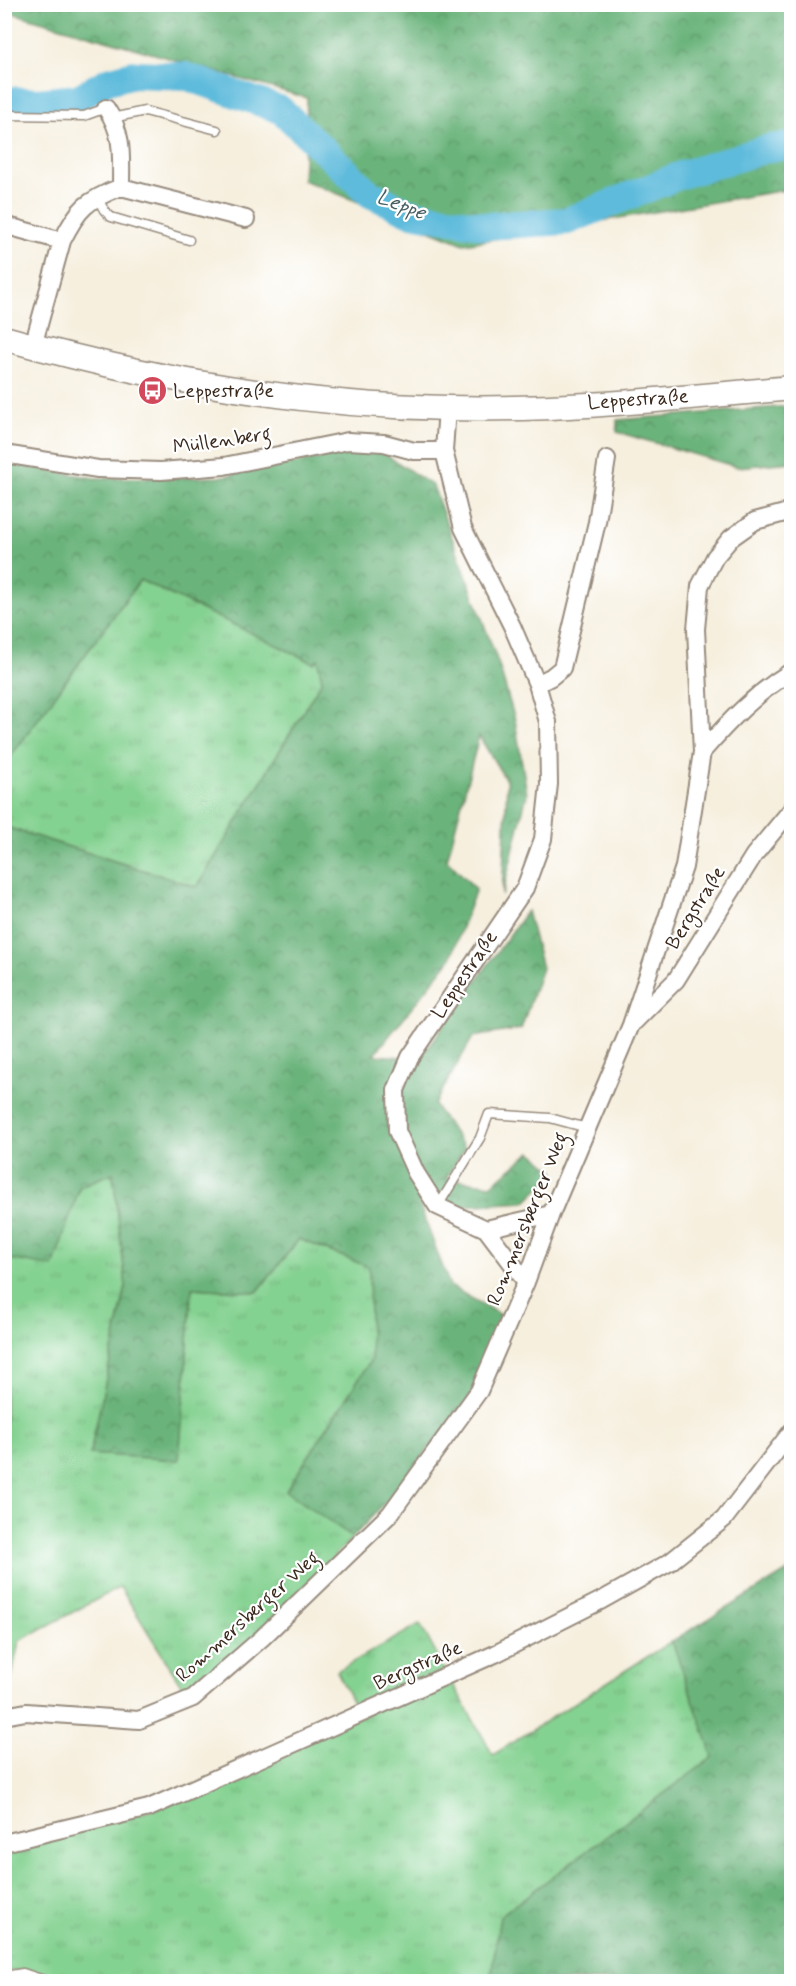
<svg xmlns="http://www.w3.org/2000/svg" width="796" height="1986" font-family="Mynerve,sans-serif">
<defs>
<pattern id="grass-tufts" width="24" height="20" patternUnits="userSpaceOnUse" patternTransform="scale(1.5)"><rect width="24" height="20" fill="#84d291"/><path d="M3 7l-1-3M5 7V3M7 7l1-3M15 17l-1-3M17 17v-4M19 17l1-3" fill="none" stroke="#73b47d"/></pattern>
<pattern id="forest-crowns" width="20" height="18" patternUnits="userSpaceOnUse" patternTransform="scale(1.5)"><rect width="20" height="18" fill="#6bb47b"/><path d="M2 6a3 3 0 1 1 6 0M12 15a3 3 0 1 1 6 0" fill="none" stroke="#599364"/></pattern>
</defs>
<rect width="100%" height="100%" fill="#fff"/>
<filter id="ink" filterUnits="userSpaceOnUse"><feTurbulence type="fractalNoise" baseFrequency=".0167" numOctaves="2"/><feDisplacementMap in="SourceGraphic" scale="12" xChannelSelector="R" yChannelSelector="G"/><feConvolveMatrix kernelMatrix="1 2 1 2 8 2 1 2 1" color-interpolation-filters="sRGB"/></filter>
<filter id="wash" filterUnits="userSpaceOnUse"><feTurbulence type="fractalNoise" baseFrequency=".008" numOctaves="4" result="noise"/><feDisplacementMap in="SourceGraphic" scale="24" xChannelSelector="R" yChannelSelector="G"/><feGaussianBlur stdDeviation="1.35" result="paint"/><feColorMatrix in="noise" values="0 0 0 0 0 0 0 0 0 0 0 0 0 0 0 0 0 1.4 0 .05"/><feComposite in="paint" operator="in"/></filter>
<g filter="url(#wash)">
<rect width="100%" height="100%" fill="#f6efde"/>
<path fill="url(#grass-tufts)" stroke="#607e58" stroke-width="1.5" d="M 140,580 L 314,663 L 318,658 L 322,681 L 197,887 L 9,828 L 5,825 L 5,764 Z
M 113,1173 L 126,1286 L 90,1454 L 179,1460 L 192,1288 L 257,1292 L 299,1239 L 369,1267 L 371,1360 L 286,1491 L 353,1537 L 258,1635 L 188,1696 L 120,1587 L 19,1641 L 5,1711 L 5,1258 L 53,1266 L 80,1186 Z
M 420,1624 L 445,1670 L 357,1711 L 337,1671 Z
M 672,1641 L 714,1757 L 500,1916 L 491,1979 L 485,1982 L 73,1982 L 25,1970 L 5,1972 L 5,1853 L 149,1811 L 449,1677 L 493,1755 Z"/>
<path fill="url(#forest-crowns)" stroke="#536f4c" stroke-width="1.5" d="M 4,5 L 791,5 L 791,189 L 464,244 L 303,180 L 307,98 L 5,11 Z
M 791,406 L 791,462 L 737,467 L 617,432 L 617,420 Z
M 376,448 L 433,486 L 499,665 L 515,720 L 527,794 L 502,896 L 507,782 L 479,736 L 447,860 L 476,889 L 450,960 L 374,1055 L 420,1058 L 527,911 L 542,968 L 521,1029 L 473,1037 L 434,1105 L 465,1148 L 446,1178 L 491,1185 L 531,1152 L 556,1172 L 525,1202 L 459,1206 L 418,1201 L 450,1286 L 508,1319 L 475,1391 L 384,1504 L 353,1537 L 286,1491 L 371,1360 L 369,1267 L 299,1239 L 257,1292 L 192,1288 L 179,1460 L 90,1454 L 126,1286 L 113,1173 L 80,1186 L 53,1267 L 4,1258 L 5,825 L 9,828 L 197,887 L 322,681 L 318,659 L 314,663 L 140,580 L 5,764 L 5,463 L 95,478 L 219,477 Z
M 791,1569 L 791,1981 L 485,1981 L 491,1979 L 500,1916 L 713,1757 L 672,1641 Z"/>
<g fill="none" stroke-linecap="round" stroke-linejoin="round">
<path stroke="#5ebbdc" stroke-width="28" d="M 4,100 L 38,102 L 78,98 L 108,81 L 134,74 L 185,76 L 281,110 L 370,194 L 411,213 L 486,226 L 567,221 L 681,175 L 770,148 L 792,146"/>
</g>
</g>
<g filter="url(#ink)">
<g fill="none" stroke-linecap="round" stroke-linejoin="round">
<defs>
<path id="lane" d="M 4,115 L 84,116 L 106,108
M 112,118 L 145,111 L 217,130
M 97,197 L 104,210 L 111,217 L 189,240
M 438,1206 L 480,1138 L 489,1114 L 550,1118 L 587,1128
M 4,1976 L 23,1973 L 50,1982"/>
<path id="street" d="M 121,187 L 246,219
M 4,225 L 62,241 L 33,346
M 62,241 C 78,208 87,200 121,187 C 121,155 124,135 106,108
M 447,408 L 444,451 L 463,528 L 512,626 L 537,684 L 548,722 L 549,784 L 543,839 L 525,888 L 410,1057 L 396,1090 L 397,1131 L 416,1173 L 437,1206 L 486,1229 L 526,1282
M 4,454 L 98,469 L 161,471 L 224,466 L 348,441 L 384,443 L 414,451 L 444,451
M 537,684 L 551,677 L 562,668 L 597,522 L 607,459
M 702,752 C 729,721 757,692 792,671
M 634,1022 L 676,980 L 754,855 L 792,809
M 486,1229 L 551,1214
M 4,1716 L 26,1712 L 139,1720 L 193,1698 L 262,1638 L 390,1514 L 479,1391 L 526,1282 L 551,1214 L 631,1025 L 684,867 L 702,752 L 696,629 L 700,586 L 715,557 L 731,538 L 755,521 L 792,511
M 4,1843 L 149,1808 L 495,1654 L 602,1600 L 670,1562 L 724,1519 L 792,1431"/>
<path id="secondary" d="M 4,338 C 149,379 297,405 447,408 C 562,411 677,398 792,388"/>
</defs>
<use href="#lane" stroke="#988c7e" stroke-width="11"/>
<use href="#street" stroke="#988c7e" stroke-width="20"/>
<use href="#secondary" stroke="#988c7e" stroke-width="27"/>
<use href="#lane" stroke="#fff" stroke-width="8"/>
<use href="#street" stroke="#fff" stroke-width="16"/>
<use href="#secondary" stroke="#fff" stroke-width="24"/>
</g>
</g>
<defs>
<symbol id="bus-disc" viewBox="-11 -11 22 22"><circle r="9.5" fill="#d1495b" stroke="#fff"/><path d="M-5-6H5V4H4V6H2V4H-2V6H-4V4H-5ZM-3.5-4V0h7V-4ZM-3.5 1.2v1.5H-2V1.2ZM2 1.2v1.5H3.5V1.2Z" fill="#fff"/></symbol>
</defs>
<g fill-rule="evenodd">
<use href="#bus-disc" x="136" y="374" width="33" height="33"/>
</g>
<g text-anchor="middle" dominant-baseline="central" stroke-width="4.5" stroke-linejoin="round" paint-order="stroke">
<g font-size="20" fill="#3b2a1e" stroke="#fff" text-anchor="start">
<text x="173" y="391">Leppestraße</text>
</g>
<g font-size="20" fill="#3b2a1e" stroke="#fff">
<text transform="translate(638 400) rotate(-4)">Leppestraße</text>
<text transform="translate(222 441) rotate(-8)">Müllenberg</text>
<text transform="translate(696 908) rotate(-58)">Bergstraße</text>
<text transform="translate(465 975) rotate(-56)">Leppestraße</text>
<text transform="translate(528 1219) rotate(-68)">Rommersberger Weg</text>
<text transform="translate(248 1617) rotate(-42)">Rommersberger Weg</text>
<text transform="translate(418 1666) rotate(-24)">Bergstraße</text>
</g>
<g font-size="21" font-style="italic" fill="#475d60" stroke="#fff">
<text transform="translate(401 205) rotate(21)">Leppe</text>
</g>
</g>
<rect width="796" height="1986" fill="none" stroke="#fff" stroke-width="24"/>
</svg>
